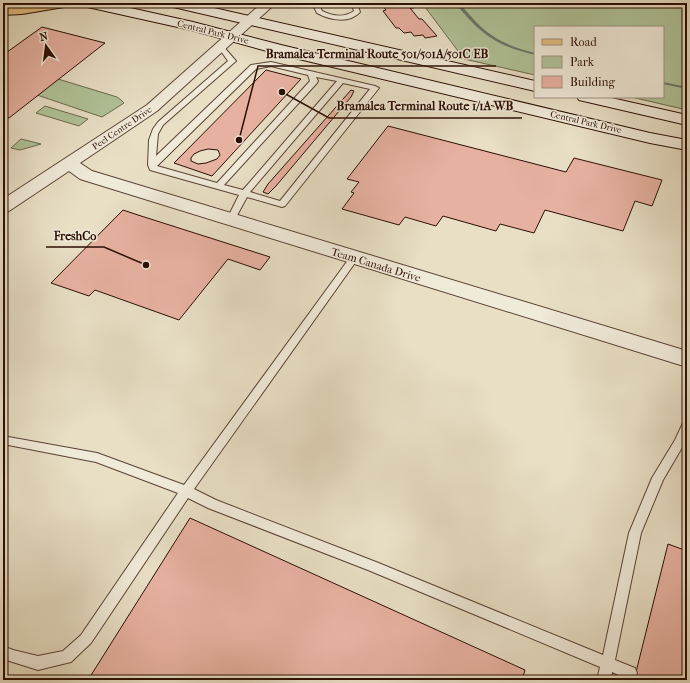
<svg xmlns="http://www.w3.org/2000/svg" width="690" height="683" font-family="'IM FELL French Canon',serif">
<rect width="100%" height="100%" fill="#e8dfc5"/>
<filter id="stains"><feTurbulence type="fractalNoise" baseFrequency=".005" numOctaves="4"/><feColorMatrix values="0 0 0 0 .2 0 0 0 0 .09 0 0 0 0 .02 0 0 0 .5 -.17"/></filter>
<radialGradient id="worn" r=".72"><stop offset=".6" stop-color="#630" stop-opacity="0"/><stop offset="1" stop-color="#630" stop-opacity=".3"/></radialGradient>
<path fill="#b0c399" stroke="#6e684e" d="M 422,3 L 687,3 L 687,110 L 631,97 L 663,97 L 663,27 L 535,27 L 535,75 L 464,59 Z
M 58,79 L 117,97 L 121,100 L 124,103 L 102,117 L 37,95 Z
M 45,106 L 88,119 L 79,126 L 36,113 Z
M 21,139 L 41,144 L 20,150 L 11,148 Z"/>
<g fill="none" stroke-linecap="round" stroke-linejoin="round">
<path fill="#6c776c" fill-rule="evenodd" d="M 455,3 L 459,3 C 470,15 480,28 493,36 C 506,45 521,49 535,53 L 535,55 C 520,51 504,47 491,38 C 477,29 466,16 455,3 Z
M 663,82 L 687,87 L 687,89 L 663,84 Z"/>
</g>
<path fill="#e7b1a1" stroke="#2b0e03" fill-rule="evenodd" d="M 380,3 L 410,3 L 414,8 L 410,8 L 419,19 L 422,19 L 437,36 L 425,38 L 423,35 L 414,36 L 411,32 L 404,33 L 399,28 L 396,28 L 383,11 L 386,10 Z
M 42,27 L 105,43 L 9,118 L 3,116 L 3,55 Z
M 266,70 L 301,79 L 212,176 L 174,163 ZM 208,149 L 218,150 L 220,155 L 217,159 L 206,163 L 198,164 L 191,161 L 191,158 L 194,154 L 200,151 Z
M 351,90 L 354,91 L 351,97 L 276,186 L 268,194 L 263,192 L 268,184 Z
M 388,126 L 566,172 L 574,158 L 662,180 L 652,206 L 635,201 L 623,231 L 545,210 L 534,233 L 500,224 L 496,231 L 443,216 L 436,226 L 405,217 L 399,225 L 342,209 L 354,193 L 351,192 L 359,182 L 347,179 Z
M 123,210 L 138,215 L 270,257 L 260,270 L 228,259 L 179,320 L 95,290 L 89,296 L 51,283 Z
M 190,518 L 525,670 L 522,680 L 88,680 Z
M 668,544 L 687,551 L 687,680 L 634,680 Z"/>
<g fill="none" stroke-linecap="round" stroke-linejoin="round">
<defs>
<path id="lane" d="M 317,3 L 324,3 L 320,7 L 322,11 C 332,16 344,18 354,11 L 351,3 L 357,3 L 360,12 C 349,24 330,20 317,13 L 314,7 Z
M 221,45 L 223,46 L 236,61 L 163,125 L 158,134 L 156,156 L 251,65 L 271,62 L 375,86 L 379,88 L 285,206 L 282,207 L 247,197 L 235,219 L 231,222 L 227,219 L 239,195 L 150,170 L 148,165 L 149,140 L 153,129 L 158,122 L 228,61 L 218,47 ZM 271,66 L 308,75 L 310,81 L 217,183 L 157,166 L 256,69 ZM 316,77 L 337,81 L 243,190 L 224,185 L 317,83 L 318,81 ZM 343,83 L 370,89 L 280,201 L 250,192 Z
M 354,255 L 357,256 L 359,258 L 357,260 L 194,489 L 216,500 L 376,562 L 603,655 L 629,533 L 652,478 L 675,440 L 683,423 L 687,422 L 687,439 L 663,480 L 641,533 L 615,660 L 635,668 L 637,673 L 635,678 L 630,680 L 612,672 L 611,680 L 597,680 L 600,667 L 368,570 L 208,508 L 188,498 L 91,643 L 71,662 L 38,670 L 3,659 L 3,646 L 13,650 L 38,656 L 63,651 L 81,635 L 178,493 L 96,462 L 3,444 L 3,436 L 97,453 L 184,485 L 351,256 Z"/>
<path id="street" d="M 262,3 L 276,3 L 157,111 L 80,163 L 92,171 L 687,351 L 687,367 L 80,179 L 69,171 L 9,211 L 3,212 L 3,199 L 147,105 Z"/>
<path id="secondary" d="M 81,3 L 108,3 L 193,22 L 281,45 L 650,133 L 687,140 L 687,150 L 650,143 L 278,54 L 191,30 L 83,6 Z
M 167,3 L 192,3 L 535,81 L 535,91 L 169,6 Z
M 577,97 L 607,97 L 687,115 L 687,125 L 579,100 Z"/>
<path id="primary" d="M 38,3 L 71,3 L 69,6 L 64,7 L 22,14 L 3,15 L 3,7 Z"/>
</defs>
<use href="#lane" stroke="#5a4234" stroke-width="2"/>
<use href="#street" stroke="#5a4234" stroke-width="2"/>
<use href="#secondary" stroke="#2b0e03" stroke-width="2"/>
<use href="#primary" stroke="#2b0e03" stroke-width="2"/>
<use href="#lane" fill="#f0ead9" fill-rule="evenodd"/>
<use href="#street" fill="#f0ead9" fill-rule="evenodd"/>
<use href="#secondary" fill="#f0ead9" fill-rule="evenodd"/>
<use href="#primary" fill="#e4c082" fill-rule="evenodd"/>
</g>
<g text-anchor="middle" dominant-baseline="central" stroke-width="3" stroke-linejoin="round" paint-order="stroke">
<g font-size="9" fill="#2b0e03" stroke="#f0ead9">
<text transform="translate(213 32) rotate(14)">Central Park Drive</text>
<text transform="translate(586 122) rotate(13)">Central Park Drive</text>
<text transform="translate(122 128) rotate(-34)">Peel Centre Drive</text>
</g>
<g font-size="11" fill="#2b0e03" stroke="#f0ead9">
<text transform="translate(376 265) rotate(17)">Team Canada Drive</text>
</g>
</g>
<path fill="none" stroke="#2b0e03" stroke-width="1.5" d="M239 140L258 66H496M282 92L329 118H522M146 265L104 247H46"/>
<g fill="#2b0e03" stroke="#f0ead9" stroke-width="1.5">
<circle cx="239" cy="140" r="4"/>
<circle cx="282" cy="92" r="4"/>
<circle cx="146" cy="265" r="4"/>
</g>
<g font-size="12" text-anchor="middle" font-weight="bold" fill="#2b0e03" stroke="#f0ead9" stroke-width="3" stroke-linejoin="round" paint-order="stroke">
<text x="377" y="58">Bramalea Terminal Route 501/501A/501C EB</text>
<text x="425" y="110">Bramalea Terminal Route 1/1A WB</text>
<text x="75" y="240">FreshCo</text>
</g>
<rect width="690" height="683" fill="none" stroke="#e8dfc5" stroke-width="16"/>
<rect x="4" y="4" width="682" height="675" fill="none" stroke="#2b0e03" stroke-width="2"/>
<rect x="8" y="8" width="674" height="667" fill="none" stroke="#2b0e03"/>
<rect x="534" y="26" width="130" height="72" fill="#f0ead9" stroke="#a19283"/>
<rect x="542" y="39" width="20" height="6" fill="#e4c082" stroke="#a19283"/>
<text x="570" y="46" font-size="12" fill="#2b0e03">Road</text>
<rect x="542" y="56" width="20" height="12" fill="#b0c399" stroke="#a19283"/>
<text x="570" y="66" font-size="12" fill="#2b0e03">Park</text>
<rect x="542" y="76" width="20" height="12" fill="#e7b1a1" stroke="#a19283"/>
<text x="570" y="86" font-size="12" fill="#2b0e03">Building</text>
<g transform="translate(46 46) rotate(346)" stroke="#f0ead9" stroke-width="3" paint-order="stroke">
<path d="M0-3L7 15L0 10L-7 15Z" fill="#2b0e03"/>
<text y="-6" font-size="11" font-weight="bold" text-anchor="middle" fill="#2b0e03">N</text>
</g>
<rect width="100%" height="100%" filter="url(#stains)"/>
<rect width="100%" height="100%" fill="url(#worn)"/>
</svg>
